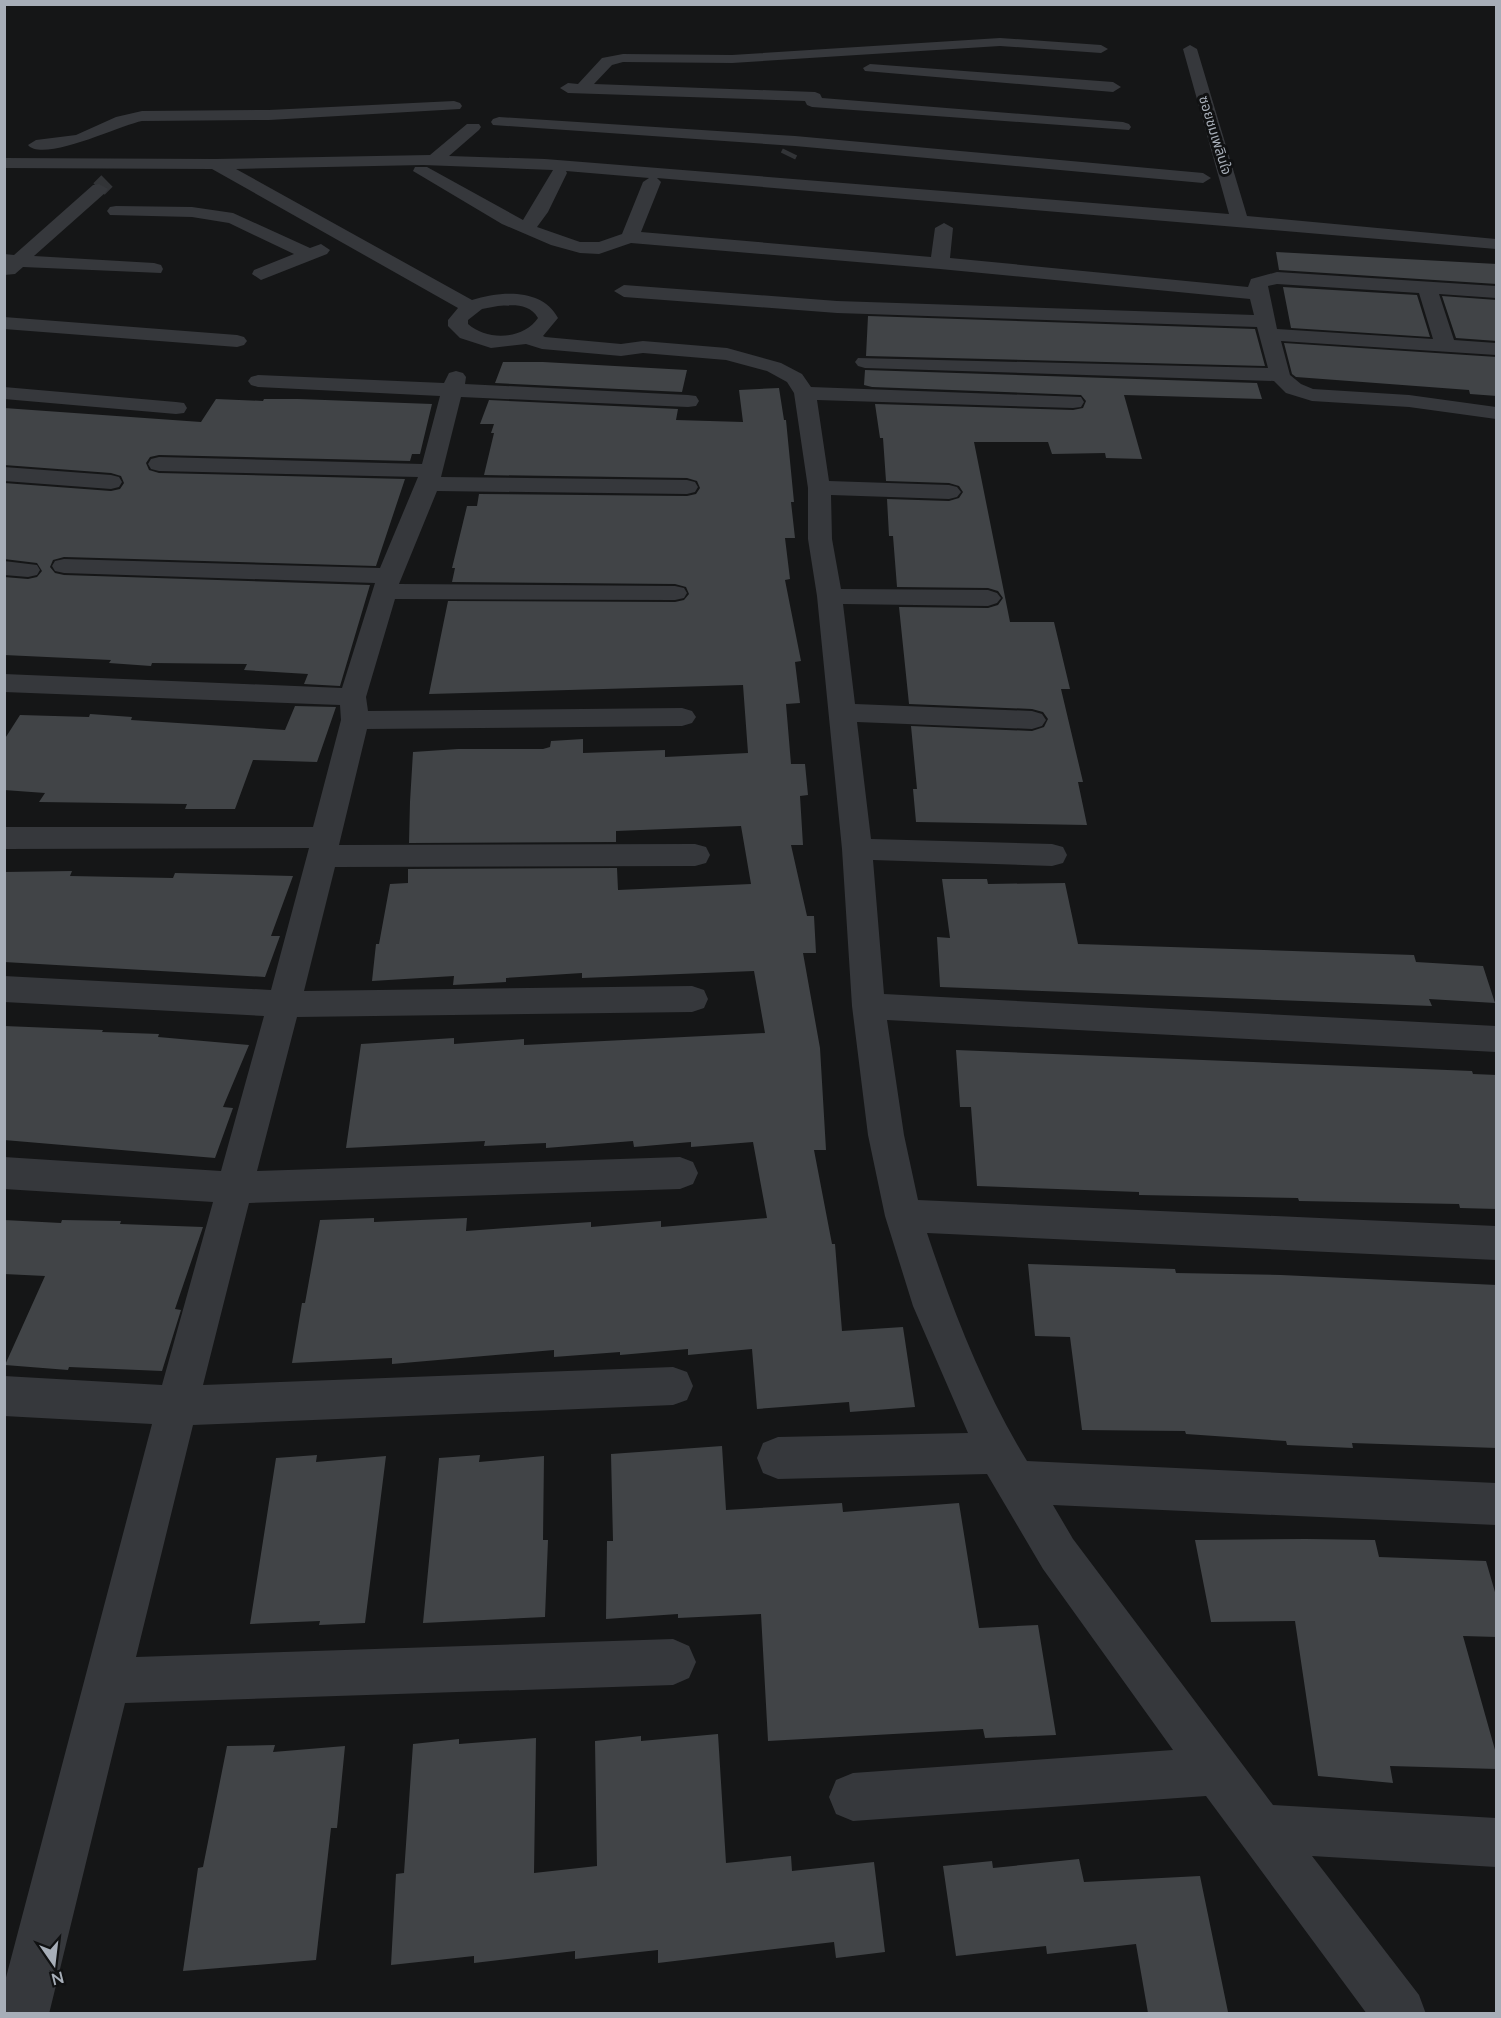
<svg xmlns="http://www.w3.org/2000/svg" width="1501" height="2018" font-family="Lato,'Noto Sans Thai',sans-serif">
<rect width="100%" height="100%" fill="#151617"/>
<path fill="#414447" d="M 1276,252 L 1497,264 L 1497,284 L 1279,270 Z
M 1283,287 L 1417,295 L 1430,337 L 1291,328 Z
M 1442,296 L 1497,300 L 1497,341 L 1456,338 Z
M 868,316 L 1255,329 L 1265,366 L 866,356 Z
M 1284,343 L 1497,357 L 1497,396 L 1470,394 L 1469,390 L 1296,377 L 1292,374 Z
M 503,362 L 543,362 L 687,370 L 682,392 L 495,383 Z
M 865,370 L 1257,383 L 1262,399 L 1124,395 L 1142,459 L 1106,458 L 1105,453 L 1052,454 L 1048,442 L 974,442 L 1010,622 L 1054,622 L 1070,689 L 1061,689 L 1083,782 L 1078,782 L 1087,825 L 916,822 L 913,789 L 917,789 L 911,726 L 1032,731 L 1044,727 L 1048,719 L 1043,712 L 1032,709 L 909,704 L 899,607 L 988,608 L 998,605 L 1003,598 L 998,591 L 988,588 L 897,587 L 893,536 L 889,536 L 887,499 L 949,501 L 959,498 L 963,492 L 959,486 L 949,483 L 886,481 L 883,438 L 880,438 L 875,404 L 1073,410 L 1083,408 L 1086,401 L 1081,395 L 872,387 L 864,385 Z
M 779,388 L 784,420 L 786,420 L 794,502 L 791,502 L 795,538 L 785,538 L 790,579 L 785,580 L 801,661 L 795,662 L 800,703 L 786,704 L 791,764 L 805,764 L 808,795 L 800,796 L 803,845 L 791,845 L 807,916 L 814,916 L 816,953 L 803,953 L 820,1048 L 826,1150 L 814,1150 L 832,1244 L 835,1244 L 842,1331 L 903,1327 L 915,1407 L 850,1412 L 849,1402 L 757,1409 L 752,1349 L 688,1355 L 688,1349 L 620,1355 L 620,1352 L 554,1357 L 554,1350 L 392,1364 L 392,1358 L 292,1363 L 302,1303 L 305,1303 L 320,1220 L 374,1218 L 374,1222 L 467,1218 L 466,1231 L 591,1222 L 591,1227 L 661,1221 L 661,1227 L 767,1218 L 753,1142 L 691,1147 L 691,1142 L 634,1147 L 633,1141 L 546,1148 L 546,1143 L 484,1146 L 485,1141 L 346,1148 L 361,1044 L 454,1038 L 454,1044 L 524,1039 L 524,1045 L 765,1033 L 754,971 L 582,978 L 582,973 L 506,978 L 506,982 L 453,985 L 454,976 L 372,981 L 376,944 L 379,944 L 390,884 L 408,883 L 408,869 L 617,868 L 618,890 L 751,884 L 741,826 L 616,831 L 616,842 L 409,843 L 410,802 L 413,752 L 458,749 L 543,749 L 550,747 L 551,741 L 583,739 L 583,753 L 665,750 L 665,757 L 748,753 L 743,685 L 429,694 L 448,601 L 675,602 L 684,600 L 689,594 L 686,587 L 675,584 L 452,582 L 455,568 L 452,568 L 467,506 L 477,506 L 479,494 L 687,496 L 696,494 L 700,488 L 697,481 L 687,478 L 484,475 L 494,433 L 491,433 L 494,424 L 480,424 L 489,400 L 678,409 L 676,420 L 743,422 L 739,390 Z
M 216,399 L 263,401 L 264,399 L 298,399 L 432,404 L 420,454 L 412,454 L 410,461 L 159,455 L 150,457 L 146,463 L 149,470 L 159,473 L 405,479 L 376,566 L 64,557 L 53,560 L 50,567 L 55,573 L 64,575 L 370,585 L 340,686 L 304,684 L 308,674 L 244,670 L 247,664 L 152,663 L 151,666 L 109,663 L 111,660 L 4,655 L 4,577 L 28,579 L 37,577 L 42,571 L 37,563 L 4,559 L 4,483 L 111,491 L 120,489 L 124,483 L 121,476 L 111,473 L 4,465 L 4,408 L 201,422 Z
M 295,706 L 336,707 L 317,762 L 253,760 L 235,809 L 185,809 L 187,804 L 39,802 L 45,793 L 4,790 L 4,740 L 20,715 L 89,717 L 90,714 L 132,717 L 131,720 L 285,730 Z
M 72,871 L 70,876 L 173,878 L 175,873 L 293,876 L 271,936 L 280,936 L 265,977 L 4,962 L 4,872 Z
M 942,879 L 987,879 L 988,884 L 1065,883 L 1078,944 L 1414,955 L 1416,962 L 1483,966 L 1495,1003 L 1429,999 L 1432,1006 L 940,987 L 937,937 L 950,938 Z
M 4,1026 L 103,1030 L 102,1032 L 159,1034 L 158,1037 L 249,1045 L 223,1107 L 233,1108 L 215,1158 L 4,1140 Z
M 956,1050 L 1472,1071 L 1473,1074 L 1497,1075 L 1497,1209 L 1460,1208 L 1459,1204 L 1299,1201 L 1298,1198 L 1139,1195 L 1139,1192 L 977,1186 L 971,1107 L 960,1107 Z
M 4,1220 L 61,1223 L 62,1220 L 121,1221 L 120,1224 L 203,1227 L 175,1309 L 181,1310 L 162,1371 L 69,1367 L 68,1370 L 5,1365 L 45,1276 L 4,1274 Z
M 1028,1264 L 1175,1269 L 1176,1273 L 1281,1275 L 1497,1285 L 1497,1448 L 1352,1443 L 1353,1448 L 1287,1445 L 1286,1441 L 1186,1434 L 1185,1431 L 1082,1430 L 1070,1337 L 1035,1336 Z
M 722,1446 L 726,1510 L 842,1503 L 843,1512 L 959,1503 L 979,1628 L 1038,1625 L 1056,1735 L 985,1738 L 983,1729 L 768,1741 L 761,1614 L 678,1618 L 678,1614 L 606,1619 L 607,1541 L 613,1541 L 611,1454 Z
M 317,1455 L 316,1462 L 386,1456 L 365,1623 L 319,1625 L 320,1621 L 250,1624 L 276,1458 Z
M 480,1455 L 479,1462 L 544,1456 L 543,1540 L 548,1540 L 545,1617 L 423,1623 L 439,1458 Z
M 1306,1539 L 1375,1540 L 1379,1557 L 1486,1561 L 1497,1599 L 1497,1637 L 1463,1636 L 1497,1757 L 1497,1769 L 1390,1766 L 1393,1783 L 1318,1776 L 1295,1621 L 1211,1622 L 1195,1540 Z
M 718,1734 L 726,1863 L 791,1856 L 792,1871 L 874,1862 L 885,1952 L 836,1958 L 834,1942 L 658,1963 L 658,1950 L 575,1959 L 575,1951 L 474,1963 L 474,1956 L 391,1965 L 396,1874 L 404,1873 L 413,1744 L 459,1739 L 459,1744 L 536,1738 L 534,1873 L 597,1866 L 595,1741 L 641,1736 L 641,1741 Z
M 275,1745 L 273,1752 L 345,1746 L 337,1828 L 331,1828 L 316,1960 L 183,1971 L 198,1868 L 203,1867 L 227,1746 Z
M 1079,1859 L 1084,1882 L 1200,1876 L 1228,2012 L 1148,2013 L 1136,1944 L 1047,1954 L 1046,1946 L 956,1956 L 943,1866 L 992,1861 L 993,1868 Z"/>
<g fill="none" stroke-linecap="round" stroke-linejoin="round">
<path stroke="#323437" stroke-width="16" stroke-dasharray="16 8" stroke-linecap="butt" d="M 788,156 L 790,152
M 99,189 L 107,181"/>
<path fill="#36383c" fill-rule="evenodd" d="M 1000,38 L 1101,45 L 1108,49 L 1101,53 L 1000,46 L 732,63 L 623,62 L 612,65 L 594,84 L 815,92 L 820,94 L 822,98 L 1123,122 L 1129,124 L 1131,127 L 1129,130 L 812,107 L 807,105 L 805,101 L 568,93 L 560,88 L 568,83 L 578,84 L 602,58 L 623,54 L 732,55 Z
M 1190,45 L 1197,49 L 1247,216 L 1496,239 L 1496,249 L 657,178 L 661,182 L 641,232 L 931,257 L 935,228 L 944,223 L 953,228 L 950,258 L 1248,287 L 1251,279 L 1277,272 L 1496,286 L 1496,298 L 1439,294 L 1454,340 L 1496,343 L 1496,355 L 1281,341 L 1290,375 L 1301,384 L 1313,389 L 1409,395 L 1496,407 L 1496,419 L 1409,407 L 1312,401 L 1286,393 L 1274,381 L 865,368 L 858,366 L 855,362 L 858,358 L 1268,368 L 1257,327 L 837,313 L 624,297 L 614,291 L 624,285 L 837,301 L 1254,315 L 1250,299 L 940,269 L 631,243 L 599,254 L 580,253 L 551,245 L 502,224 L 413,171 L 415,167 L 427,167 L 523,220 L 553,170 L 423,165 L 236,169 L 472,300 C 501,291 542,288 558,318 L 543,336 L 545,337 L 621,344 L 643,341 L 727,348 L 781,363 L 802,374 L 811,387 L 1081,397 L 1084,402 L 1081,407 L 1073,408 L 817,400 L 829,481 L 949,485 L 957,487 L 961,492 L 957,497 L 949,499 L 831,495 L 832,539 L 841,589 L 988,590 L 997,593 L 1001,598 L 997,603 L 988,606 L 843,604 L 855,704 L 1032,711 L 1042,714 L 1046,720 L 1042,726 L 1032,729 L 857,722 L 871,839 L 1052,844 L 1063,847 L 1067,855 L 1063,863 L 1052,866 L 873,860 L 884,994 L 1496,1026 L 1496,1052 L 887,1020 L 904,1135 L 918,1200 L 1496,1226 L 1496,1260 L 927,1233 C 953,1311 984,1391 1027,1461 L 1496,1483 L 1496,1525 L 1053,1505 L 1073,1539 L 1273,1805 L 1496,1818 L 1496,1867 L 1312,1856 L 1419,1995 L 1426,2014 L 1367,2014 L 1206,1796 L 853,1821 L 836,1814 L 829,1797 L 836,1780 L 853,1773 L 1173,1750 L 1043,1569 L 987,1474 L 778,1479 L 763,1473 L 757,1458 L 763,1443 L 778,1437 L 968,1433 L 913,1306 L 885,1216 L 868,1135 L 852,1006 L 842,849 L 817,596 L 808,539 L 808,488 L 794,393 L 787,382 L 767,371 L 726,360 L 643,353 L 621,356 L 542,349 L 526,344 L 491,348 L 460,338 L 448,326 L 448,320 L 458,308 L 212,169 L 4,168 L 4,158 L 215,159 L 430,155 L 467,124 L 479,124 L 481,127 L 479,130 L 449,156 L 545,159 L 1229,214 L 1183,49 ZM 566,171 L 649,178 L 643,182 L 622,234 L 599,242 L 580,242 L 537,227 L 548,212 L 567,173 ZM 1277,284 L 1419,293 L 1433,339 L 1277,329 L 1268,286 ZM 498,306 C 513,305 529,303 538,318 C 523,340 487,341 468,324 L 468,320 L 482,309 Z
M 870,64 L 1113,82 L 1121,87 L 1113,92 L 865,71 L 863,68 Z
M 454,101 L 460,103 L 462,106 L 460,109 L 269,120 L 142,121 C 121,125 43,163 28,145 L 36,140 L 76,135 L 116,117 L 142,111 L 269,110 Z
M 499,117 L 795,136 L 1203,173 L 1211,178 L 1203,183 L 795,146 L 493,125 L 491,122 L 493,119 Z
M 99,184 L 108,189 L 105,193 L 34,256 L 154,263 L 161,265 L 163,269 L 161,273 L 23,267 L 15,274 L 4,275 L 4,254 L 14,255 L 93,185 Z
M 116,206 L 192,207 L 233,213 L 310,248 L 321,244 L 330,250 L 327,254 L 261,280 L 252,274 L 254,270 L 294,254 L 229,223 L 192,217 L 110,215 L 107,211 L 110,207 Z
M 4,317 L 237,335 L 244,337 L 247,341 L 244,345 L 237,347 L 4,329 Z
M 456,371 L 463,373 L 466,377 L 465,384 L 688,395 L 696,396 L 699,401 L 696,406 L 688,407 L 461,397 L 441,477 L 687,480 L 695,482 L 698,487 L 695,492 L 687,494 L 437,491 L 399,584 L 675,586 L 684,588 L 687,593 L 684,598 L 675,600 L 395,599 L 366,697 L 368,711 L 682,708 L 692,711 L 696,717 L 692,723 L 682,726 L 367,729 L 339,845 L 695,844 L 706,847 L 710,855 L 706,863 L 695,866 L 335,867 L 304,991 L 692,986 L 704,990 L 708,999 L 704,1008 L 692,1012 L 297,1017 L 257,1171 L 680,1157 L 693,1162 L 698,1173 L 693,1184 L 680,1189 L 249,1203 L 203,1385 L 673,1367 L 687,1372 L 693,1386 L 687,1400 L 673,1405 L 193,1425 L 136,1657 L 673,1639 L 689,1646 L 696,1662 L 689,1678 L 673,1685 L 125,1703 L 49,2014 L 4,2014 L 4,1985 L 152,1424 L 4,1416 L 4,1376 L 162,1385 L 213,1202 L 4,1189 L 4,1157 L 221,1171 L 264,1016 L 4,1002 L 4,976 L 271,990 L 309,848 L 4,849 L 4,827 L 313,827 L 341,720 L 340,705 L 4,692 L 4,674 L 342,688 L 375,583 L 64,573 L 55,571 L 52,566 L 55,561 L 64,559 L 380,568 L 418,477 L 159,471 L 151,469 L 148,464 L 151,459 L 159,457 L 422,464 L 440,396 L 258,387 L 251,385 L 248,381 L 251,377 L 258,375 L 444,383 L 449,373 Z
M 4,387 L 176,402 L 184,403 L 187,408 L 184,413 L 176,414 L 4,399 Z
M 4,467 L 111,475 L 119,477 L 122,482 L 119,487 L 111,489 L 4,481 Z
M 4,561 L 37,565 L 40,570 L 37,575 L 28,577 L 4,575 Z"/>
</g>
<g text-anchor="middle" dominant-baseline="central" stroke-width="6" stroke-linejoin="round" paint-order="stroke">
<g font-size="14" fill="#a7aeb8" stroke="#101112">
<text transform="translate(1216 135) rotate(73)">ซอยชมเพลินใจ</text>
</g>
</g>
<rect width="1501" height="2018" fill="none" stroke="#a7aeb8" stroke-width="12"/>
<g transform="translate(54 1964) rotate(166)" stroke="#101112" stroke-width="4.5" paint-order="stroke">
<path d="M0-4.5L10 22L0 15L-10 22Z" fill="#a7aeb8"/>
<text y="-9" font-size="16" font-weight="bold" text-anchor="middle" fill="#a7aeb8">N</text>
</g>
</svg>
